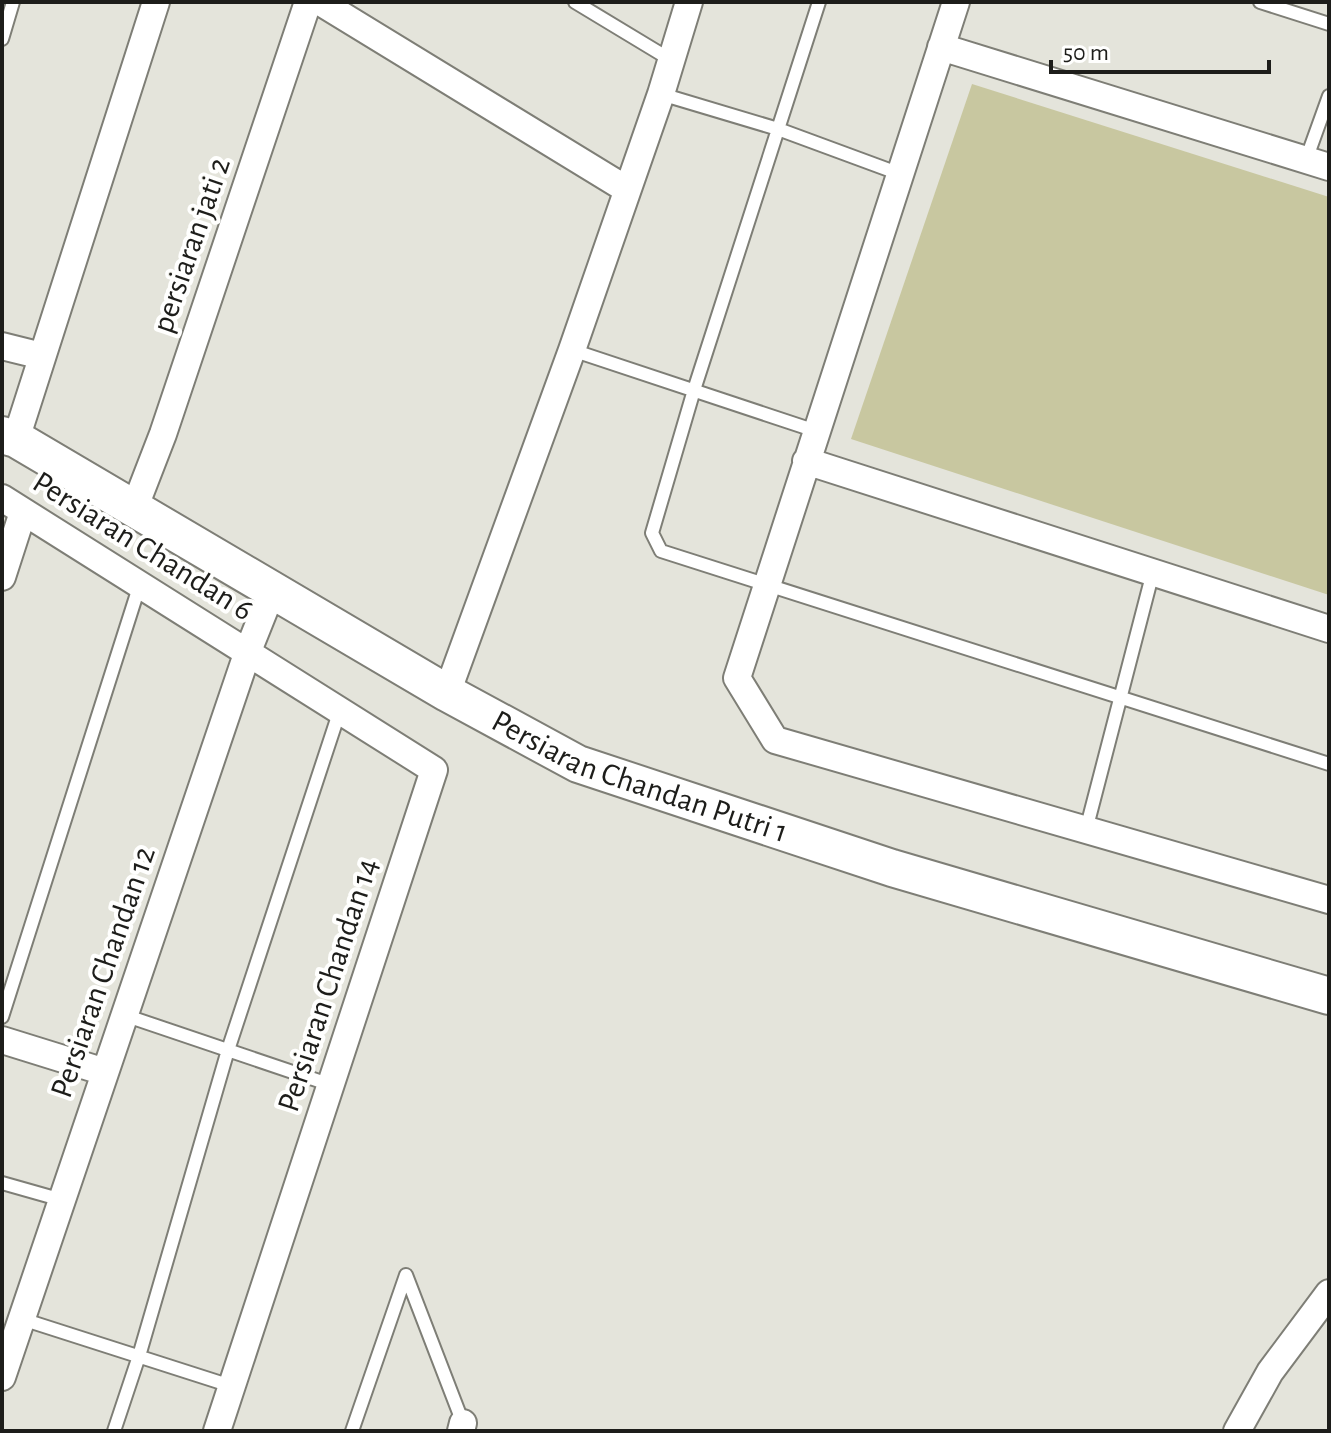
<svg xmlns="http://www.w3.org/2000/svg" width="1331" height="1433" font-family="'Alegreya Sans',sans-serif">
<rect width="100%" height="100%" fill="#e4e4db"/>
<path fill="#c8c7a0" d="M 972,84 L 1329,197 L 1329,595 L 851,439 Z"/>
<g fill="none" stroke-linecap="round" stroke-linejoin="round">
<defs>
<path id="lane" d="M 575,2 L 671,60
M 819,2 L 694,390 L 652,533 L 661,551 L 1329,764
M 1260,2 L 1329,24
M 2,39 L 13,2
M 661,94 L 778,129 L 900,174
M 1306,160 L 1329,96
M 572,350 L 816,431
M 1086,830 L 1153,572
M 124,1015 L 331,1085
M 2,1017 L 140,584
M 2,1183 L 62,1200
M 22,1319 L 231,1386
M 114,1431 L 139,1356 L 228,1050 L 340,710
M 352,1431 L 406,1275 L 463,1423"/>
<path id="street" d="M 320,2 L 626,189
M 956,2 L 737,678 L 775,740 L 1329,900
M 941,47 L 1329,167
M 2,346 L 42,356
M 16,439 L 156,2
M 806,461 L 1329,629
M 2,498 L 434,770 L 217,1431
M 134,509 L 163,434 L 308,2
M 2,577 L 23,512
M 447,693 L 572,350 L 661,94 L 689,2
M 2,1040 L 105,1072
M 2,1377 L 248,651 L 272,591
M 461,1431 L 463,1423
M 1237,1431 L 1270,1372 L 1329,1293"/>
<g id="secondary">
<path id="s1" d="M 2,435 L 16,439 L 447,693 L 578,764 L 892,868 L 1329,996"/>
</g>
</defs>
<use href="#lane" stroke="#7e7e76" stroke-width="16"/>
<use href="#street" stroke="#7e7e76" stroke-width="30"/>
<use href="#secondary" stroke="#7e7e76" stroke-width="40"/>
<use href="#lane" stroke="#fff" stroke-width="12"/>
<use href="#street" stroke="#fff" stroke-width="26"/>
<use href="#secondary" stroke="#fff" stroke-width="36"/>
</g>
<g text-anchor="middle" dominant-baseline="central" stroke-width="8" stroke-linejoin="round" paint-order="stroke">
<g font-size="32" fill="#1d1d1a" stroke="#fffffe">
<text transform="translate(191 245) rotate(-71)">persiaran jati 2</text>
<text transform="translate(143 546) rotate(32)">Persiaran Chandan 6</text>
<text stroke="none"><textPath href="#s1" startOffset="726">Persiaran Chandan Putri 1</textPath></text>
<text transform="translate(103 972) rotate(-71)">Persiaran Chandan 12</text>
<text transform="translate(328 985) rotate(-72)">Persiaran Chandan 14</text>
</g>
</g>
<rect width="1331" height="1433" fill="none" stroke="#1d1d1a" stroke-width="8"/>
<path d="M1051 60v12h218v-12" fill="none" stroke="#1d1d1a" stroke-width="4"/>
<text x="1063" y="60" font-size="24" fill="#1d1d1a" stroke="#fffffe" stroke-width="6" paint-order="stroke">50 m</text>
</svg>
